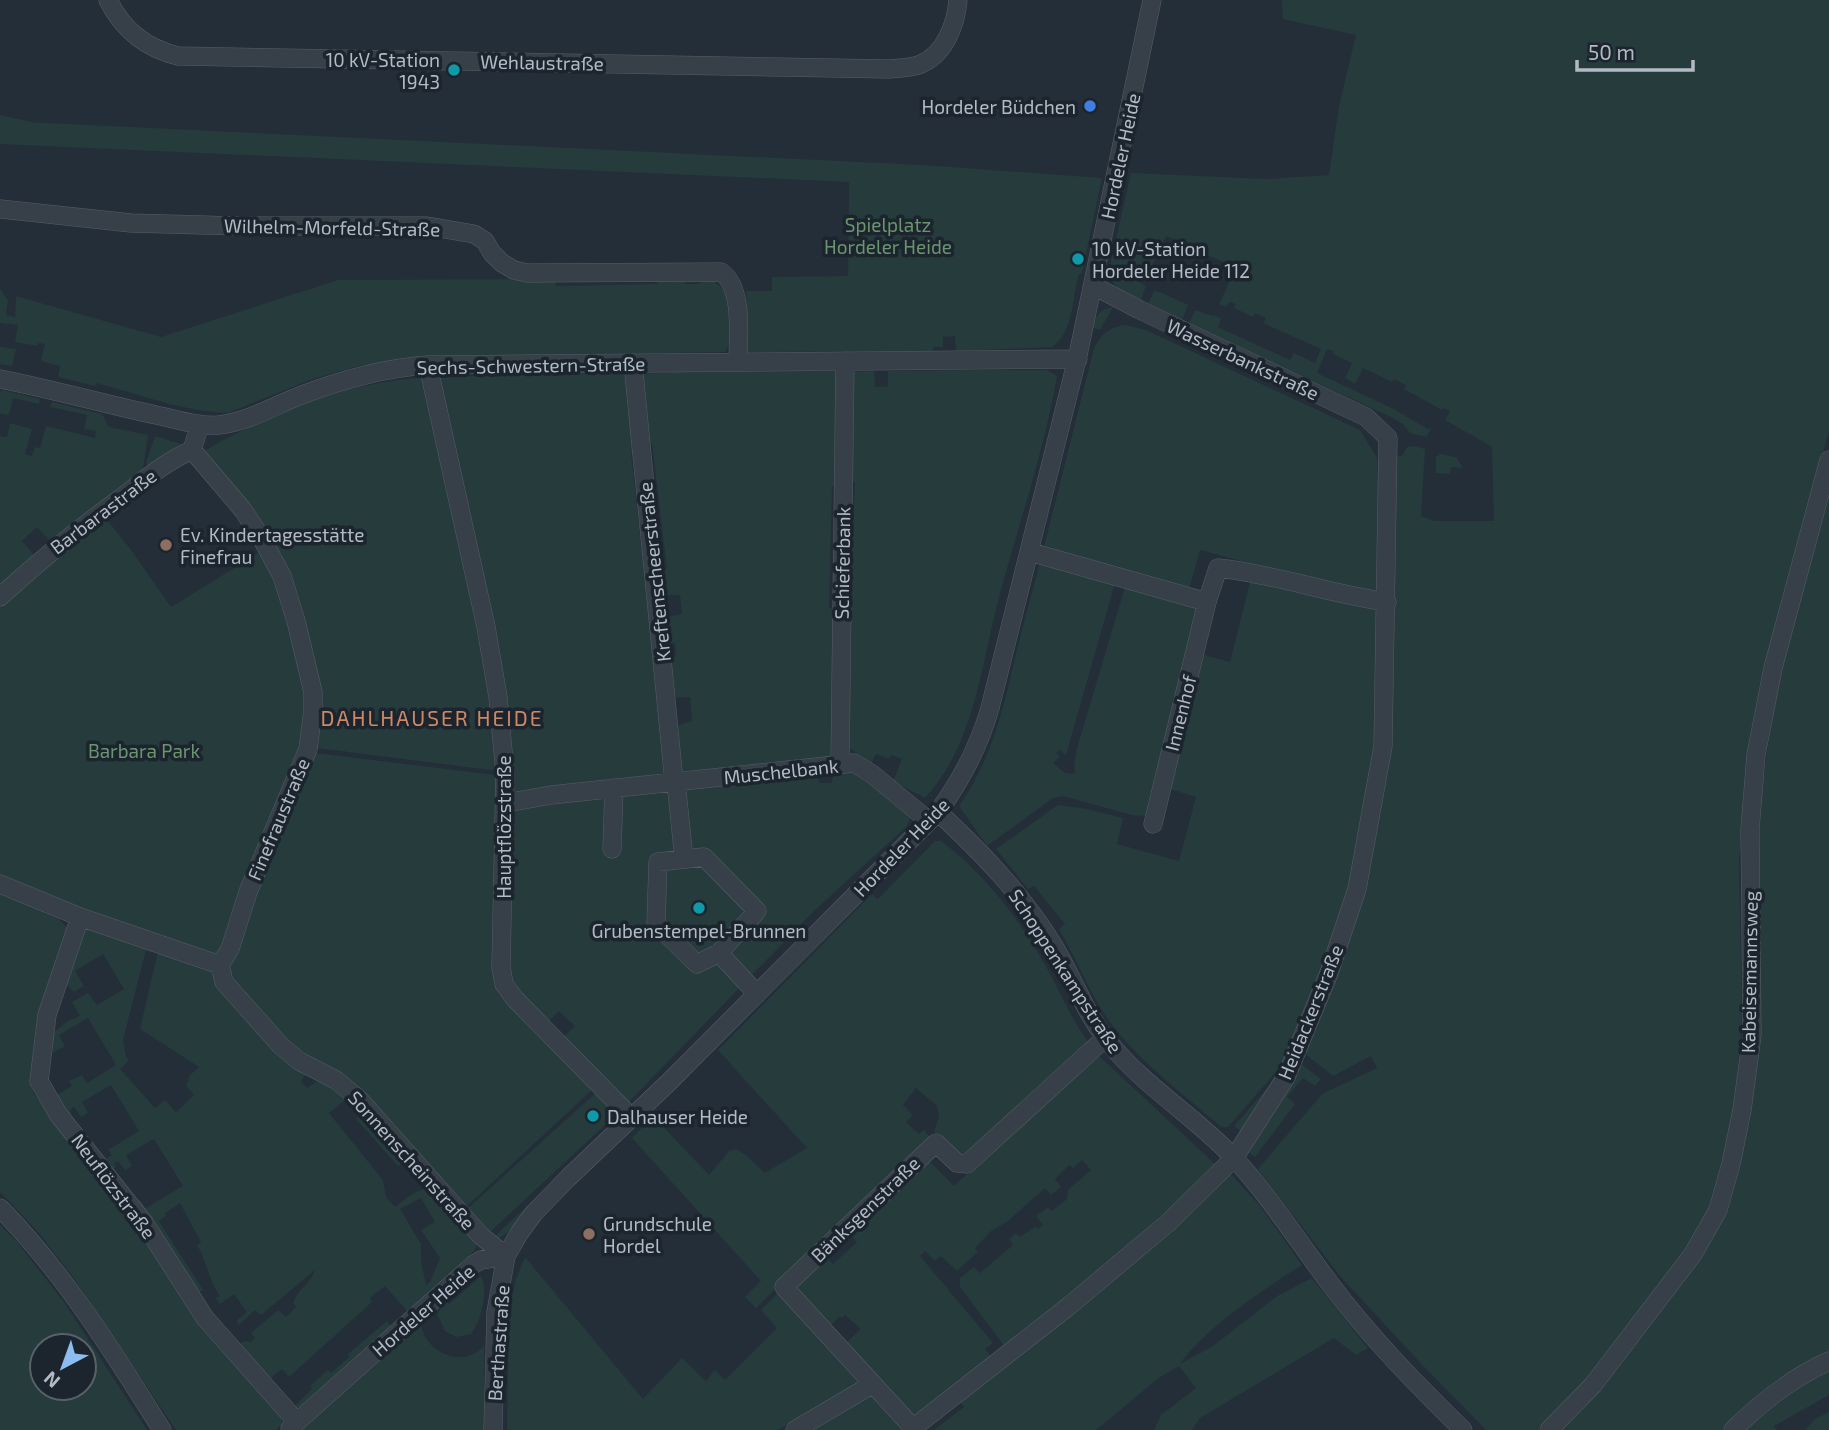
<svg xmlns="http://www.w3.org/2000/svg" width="1829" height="1430" font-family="'Exo 2',sans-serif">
<rect width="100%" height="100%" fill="#232e39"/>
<path fill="#263b3b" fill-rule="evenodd" d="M 1282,0 L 1829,0 L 1829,431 L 1762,678 L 1739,858 L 1742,1020 L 1732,1135 L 1715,1198 L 1685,1255 L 1577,1393 L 1538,1430 L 1486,1430 L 1429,1372 L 1339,1275 L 1258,1169 L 1322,1094 L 1377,1068 L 1371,1056 L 1333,1076 L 1304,1053 L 1384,786 L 1390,459 L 1403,455 L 1407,447 L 1414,446 L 1425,449 L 1421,516 L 1434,521 L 1494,521 L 1492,447 L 1445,420 L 1450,411 L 1443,408 L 1442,410 L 1404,389 L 1406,385 L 1394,379 L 1392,382 L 1363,368 L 1355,384 L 1345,378 L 1352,363 L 1333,354 L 1334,351 L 1327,349 L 1317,373 L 1394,409 L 1428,429 L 1432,428 L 1426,437 L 1410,433 L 1403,424 L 1393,418 L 1189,323 L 1195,310 L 1213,316 L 1214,315 L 1221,318 L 1218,327 L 1290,360 L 1294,353 L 1315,363 L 1321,349 L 1263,323 L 1266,318 L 1255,313 L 1253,317 L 1234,308 L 1235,304 L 1230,302 L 1226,307 L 1219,304 L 1236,268 L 1166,236 L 1149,272 L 1136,266 L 1131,277 L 1146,286 L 1141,300 L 1117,287 L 1113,282 L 1110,266 L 1131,173 L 1268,179 L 1329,175 L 1339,106 L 1356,35 L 1283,19 Z
M 0,115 L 31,122 L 47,123 L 923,165 L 1102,178 L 1082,273 L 1079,274 C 1072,297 1074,332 1052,347 L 956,351 L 955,336 L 943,337 L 943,347 L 933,347 L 933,351 L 748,352 L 746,291 L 772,291 L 772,277 L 848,276 L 849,182 L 0,144 Z
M 684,277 L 685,284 L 697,284 L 710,279 C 716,283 724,288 727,295 C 732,307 733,343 725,352 L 407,357 L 351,368 L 310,380 L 228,413 L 202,411 L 169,404 L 97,383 L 95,386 L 58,377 L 60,366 L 41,361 L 45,344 L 38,343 L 37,346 L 15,342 L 18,325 L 0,323 L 0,289 L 8,300 L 6,315 L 15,317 L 16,296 L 161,337 L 338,280 L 555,279 L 556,286 L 657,284 L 658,278 Z
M 1154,291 L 1160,292 L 1188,305 L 1182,320 L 1148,304 Z
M 1113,307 L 1100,330 L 1093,328 C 1095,316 1100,309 1113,307 Z
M 1125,325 L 1146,330 L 1360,430 L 1377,458 L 1380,506 L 1379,587 L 1376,591 L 1327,584 L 1200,550 L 1189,590 L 1043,551 L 1094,348 C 1101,334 1110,327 1125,325 Z
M 0,347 L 16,349 L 12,366 L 0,364 Z
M 975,370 L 1047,370 L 1057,376 C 1045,447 1021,517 1002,586 C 981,659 978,740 925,798 L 893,781 L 902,759 L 891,755 L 889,759 L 876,754 L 871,764 L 846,745 L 846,655 L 855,482 L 848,482 L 853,372 L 874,371 L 875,387 L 888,386 L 888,371 Z
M 840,371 L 838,485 L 832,486 L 829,608 L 836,609 L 831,757 L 682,777 L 676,726 L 692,721 L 690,697 L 672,698 L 669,657 L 676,656 L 675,643 L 668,644 L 665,619 L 672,616 L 682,614 L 680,595 L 665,595 L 661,570 L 667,569 L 652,443 L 647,443 L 640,374 L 671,372 Z
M 629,373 L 637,452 L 631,453 L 644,570 L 650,570 L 668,776 L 515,793 L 439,377 Z
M 423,378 L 491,695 L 498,771 L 317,748 L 295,601 L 204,451 C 267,414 349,381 423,378 Z
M 2,390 L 40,399 L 39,404 L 13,398 L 9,415 L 0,414 L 0,392 Z
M 52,402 L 102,414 L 109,427 L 148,435 L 142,475 L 50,541 L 37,527 L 22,541 L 35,556 L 0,586 L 0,436 L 7,437 L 10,423 L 32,429 L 25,454 L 32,456 L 35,447 L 40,448 L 46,426 L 95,438 L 96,431 L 84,429 L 87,415 L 50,407 Z
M 155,436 L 181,444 L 150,471 L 146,463 Z
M 1440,454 L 1456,457 L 1463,468 L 1451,467 L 1450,474 L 1436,473 L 1436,457 Z
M 1829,498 L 1829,1395 L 1774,1426 L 1777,1430 L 1557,1430 L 1691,1266 L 1740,1152 L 1750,1122 L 1755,1075 L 1758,815 L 1780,662 Z
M 101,512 L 131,550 L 171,607 L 262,551 L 281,596 L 306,691 L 302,746 L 225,947 L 215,954 L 80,910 L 0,878 L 0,598 Z
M 1040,562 L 1115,583 L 1066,755 L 1060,750 L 1056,753 L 1060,756 L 1053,763 L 1065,773 L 1073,774 L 1075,772 L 1074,765 L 1077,748 L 1125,587 L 1198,605 L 1147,816 L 1132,815 L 1063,796 L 1053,798 L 987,846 L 959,806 C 993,758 1005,702 1018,645 C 1025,617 1033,590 1040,562 Z
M 1251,578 L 1375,609 L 1378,613 L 1375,742 L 1351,879 L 1316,988 L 1284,1063 L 1228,1127 L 1221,1127 C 1181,1092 1135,1059 1105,1015 C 1088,989 1075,956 1059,929 L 1065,924 L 1034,886 L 1028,889 L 996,849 L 1058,805 L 1087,809 L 1123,818 L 1117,844 L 1179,861 L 1196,797 L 1167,788 L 1201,654 L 1230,662 Z
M 315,753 L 496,775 L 494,976 L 593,1089 L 468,1205 L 462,1204 L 299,1055 L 235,984 L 229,967 L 253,886 Z
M 833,769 L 855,769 L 913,813 L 906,827 L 814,911 L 625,1106 L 562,1039 L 575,1026 L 559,1011 L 548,1022 L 510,983 L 507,945 L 515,810 L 518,807 L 620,793 L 818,772 L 819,783 L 832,783 Z
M 935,841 L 941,841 C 986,874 1021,922 1048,970 C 1061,994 1072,1020 1088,1042 L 964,1159 L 936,1135 L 934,1131 L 939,1116 L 937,1106 L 916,1088 L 903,1105 L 913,1115 L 906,1122 L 919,1134 L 924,1130 L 932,1140 L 859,1206 L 756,1308 L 745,1297 L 761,1281 L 632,1138 L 653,1116 L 709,1175 L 729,1151 L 736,1149 L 746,1155 L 765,1173 L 807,1148 L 718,1050 L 872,894 L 878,899 Z
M 0,892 L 46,911 L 45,913 L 57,918 L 66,926 L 67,933 L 32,1077 L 31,1087 L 34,1094 L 282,1418 L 281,1425 L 276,1430 L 176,1430 L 73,1277 L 38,1232 L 0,1192 Z
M 86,928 L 147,946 L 123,1040 L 126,1057 L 129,1060 L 120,1069 L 155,1108 L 165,1100 L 176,1112 L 194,1095 L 186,1086 L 190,1075 L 199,1067 L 140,1029 L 158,951 L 214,970 L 306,1074 L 301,1081 L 307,1088 L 317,1081 L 330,1085 L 348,1098 L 329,1113 L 383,1180 L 386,1197 L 395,1207 L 412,1194 L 427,1187 L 477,1243 L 475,1250 L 407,1311 L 385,1286 L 370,1298 L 372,1302 L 289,1377 L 282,1369 L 270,1379 L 237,1345 L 244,1341 L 251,1342 L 255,1338 L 251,1333 L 278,1310 L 286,1317 L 296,1307 L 293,1303 C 298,1289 309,1285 315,1270 L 261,1315 L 255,1310 L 239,1325 L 236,1321 L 247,1312 L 234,1294 L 220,1304 L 216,1298 L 220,1296 C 208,1280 207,1261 197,1245 L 201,1242 L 180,1203 L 165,1213 L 166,1216 L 159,1221 L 203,1290 L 196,1294 L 137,1202 L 140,1200 L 146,1208 L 183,1186 L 154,1139 L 126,1155 L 132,1166 L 125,1170 L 118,1161 L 114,1163 L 116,1167 L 111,1171 L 103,1161 L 112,1155 L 108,1150 L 139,1131 L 111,1085 L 82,1102 L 88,1113 L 81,1117 L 74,1107 L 70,1110 L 72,1114 L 68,1116 L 55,1096 L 72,1086 L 69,1081 L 82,1075 L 87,1083 L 116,1065 L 88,1018 L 59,1035 L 65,1046 L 53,1053 L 51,1035 L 66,1022 L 80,1016 L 72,1002 L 88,993 L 97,1005 L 124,989 L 103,954 L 75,971 L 84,986 L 74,992 L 64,982 L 81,932 ZM 421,1198 L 435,1222 L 421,1230 L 440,1258 L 430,1282 L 426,1285 L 421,1261 L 421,1244 L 400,1209 Z
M 1097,1054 L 1215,1164 C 1150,1231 1078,1289 1005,1347 L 960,1287 L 960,1278 L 974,1267 L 979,1273 L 981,1272 L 1013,1245 L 1009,1239 L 1016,1233 L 1020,1237 L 1036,1226 L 1038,1229 L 1043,1225 L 1036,1216 L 1048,1207 L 1052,1211 L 1067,1199 L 1068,1190 L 1091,1170 L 1082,1160 L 1073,1168 L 1069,1165 L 1055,1179 L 1061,1187 L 1051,1195 L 1045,1188 L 1008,1221 L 990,1232 L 975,1248 L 978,1252 L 957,1271 L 941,1256 L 935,1261 L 925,1251 L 920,1256 L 993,1343 L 985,1349 L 992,1358 L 921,1414 L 914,1415 L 908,1413 L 845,1344 L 861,1329 L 845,1315 L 842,1318 L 840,1316 L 829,1327 L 795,1288 L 824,1254 L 833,1264 L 857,1242 L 849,1233 L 926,1161 L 931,1163 L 954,1186 Z
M 1300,1063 L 1321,1079 L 1315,1086 L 1303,1078 L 1287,1097 L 1295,1104 L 1255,1157 L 1249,1153 Z
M 1282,1071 L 1242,1132 L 1234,1126 Z
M 599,1090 L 619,1112 L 489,1233 L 467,1209 Z
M 362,1114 L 406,1162 L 398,1166 L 356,1119 Z
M 1228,1171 L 1260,1206 L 1302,1265 C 1265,1288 1204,1329 1180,1364 L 1213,1346 L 1277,1296 L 1312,1278 L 1368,1348 L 1356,1355 L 1334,1338 L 1200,1418 L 1192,1430 L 1154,1430 L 1161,1415 L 1196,1388 L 1179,1366 L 1160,1377 L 1096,1430 L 934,1430 L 964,1407 L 958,1400 Z
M 531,1202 L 511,1231 L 498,1239 L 494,1237 Z
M 0,1225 L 17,1242 L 64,1302 L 147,1430 L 0,1430 ZM 42,1346 L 84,1346 L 84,1388 L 42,1388 Z
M 525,1257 L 643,1399 L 682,1358 L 706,1381 L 715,1370 L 725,1380 L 777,1328 L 761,1310 L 779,1292 L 863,1383 L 778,1430 L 507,1430 L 509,1309 L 516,1279 Z
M 481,1276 C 489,1291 481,1321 471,1334 L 456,1337 L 445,1331 L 437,1314 L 446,1301 L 449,1304 Z
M 420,1320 C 423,1352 461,1370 484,1346 L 484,1430 L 299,1430 Z
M 387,1321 L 392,1328 L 304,1407 L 295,1408 L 295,1406 L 312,1389 L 310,1386 L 328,1370 L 331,1373 L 349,1357 L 348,1354 Z
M 872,1396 L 905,1430 L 806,1430 L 863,1398 Z
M 1829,1412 L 1829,1430 L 1805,1430 L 1815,1419 Z"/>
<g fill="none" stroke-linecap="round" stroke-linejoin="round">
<defs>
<path id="minor" d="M 108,0 C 123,30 145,48 178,56 L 889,69 C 899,68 912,68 921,64 C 945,54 956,24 958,0
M 0,209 L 131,223 L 238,226 L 427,226 L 474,234 L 485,241 L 492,253 L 502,263 L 514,270 L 527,273 L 721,272 C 744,288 738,336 738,362
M 633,363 L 674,782
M 428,365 L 486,627 L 498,697 L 505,773 L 501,967 L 504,984 L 515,999 L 632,1118
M 0,379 C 52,389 104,404 156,415 C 176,419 199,427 219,425 C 247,422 274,406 299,396 C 341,380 383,368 428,365 L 1078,359
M 192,450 L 243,510 L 262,539 L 282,576 L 296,621 L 313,692 L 313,710 L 308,749 L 248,892 L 230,949 L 220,965
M 1030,552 L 1207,602 L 1218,568 C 1275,574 1330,594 1387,602
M 0,597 C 39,561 78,529 121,498 C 144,480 165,462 192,450 L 200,424
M 840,764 L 845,361
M 676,782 L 684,859
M 506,803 L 551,795 L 854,763 L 872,774 L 929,821
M 938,812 C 981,852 1021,893 1052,943 C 1071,973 1085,1013 1107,1040 C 1143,1086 1195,1116 1235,1159 C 1271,1198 1299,1243 1331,1285 C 1370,1337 1417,1385 1463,1430
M 1153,824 L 1207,602
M 612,849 L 614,788
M 704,857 L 757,911 L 719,953 L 697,964 L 656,924 L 658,862 Z
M 0,884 L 80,917 L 220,965 L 224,982 L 281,1046 L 299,1061 L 336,1080 L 359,1099 L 481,1236 L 506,1256
M 80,917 L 47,1015 L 39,1081 L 58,1114 L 145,1224 L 205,1318 L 297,1422
M 719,953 L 757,994
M 0,1208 C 64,1273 114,1353 162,1430
M 290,1428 L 474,1264 L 481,1260 L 506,1256
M 913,1428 L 1069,1306 L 1169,1222 L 1234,1158 L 1286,1077 L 1329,973 L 1357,889 L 1383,746 L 1388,438 L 1366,417 L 1140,310 L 1094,286
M 493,1430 L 496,1312 L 506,1256 L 520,1232 L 534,1213 L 568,1178 L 668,1083 L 938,812 C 962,779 979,747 990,708 L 1078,355 L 1152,0
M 795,1430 L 873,1384
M 915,1430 L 784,1287 L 936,1143 L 957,1163 L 967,1164 L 1105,1038
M 1549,1430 L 1593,1385 L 1693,1254 L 1718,1210 L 1731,1164 L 1742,1110 L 1752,1035 L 1750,829 L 1756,755 L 1773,668 L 1829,460
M 1733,1430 C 1761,1402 1792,1378 1829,1361"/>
</defs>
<use href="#minor" stroke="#555e67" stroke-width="19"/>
<use href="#minor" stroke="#374049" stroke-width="18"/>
</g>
<g fill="#0f9aa8" stroke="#1c252e" stroke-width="2.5">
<circle cx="454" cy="70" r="7"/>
<circle cx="1078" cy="259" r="7"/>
<circle cx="699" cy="908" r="7"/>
<circle cx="593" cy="1116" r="7"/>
</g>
<circle fill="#3f7fe0" stroke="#1c252e" stroke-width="2.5" cx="1090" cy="106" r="7"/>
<g fill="#8d6e63" stroke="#1c252e" stroke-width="2.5">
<circle cx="166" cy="545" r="7"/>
<circle cx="589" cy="1234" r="7"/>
</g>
<g text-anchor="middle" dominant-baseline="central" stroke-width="7" stroke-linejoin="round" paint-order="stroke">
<g font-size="19" fill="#b2bbc5" stroke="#1c252e" text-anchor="start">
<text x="440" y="59" text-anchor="end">10 kV-Station<tspan x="440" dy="22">1943</tspan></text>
<text x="1076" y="106" text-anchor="end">Hordeler Büdchen</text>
<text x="1092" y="248">10 kV-Station<tspan x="1092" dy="22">Hordeler Heide 112</tspan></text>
<text x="180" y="534">Ev. Kindertagesstätte<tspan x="180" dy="22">Finefrau</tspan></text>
<text x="699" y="930" text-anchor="middle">Grubenstempel-Brunnen</text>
<text x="607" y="1116">Dalhauser Heide</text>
<text x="603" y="1223">Grundschule<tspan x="603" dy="22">Hordel</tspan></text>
</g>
<g font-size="19" fill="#b2bbc5" stroke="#1c252e">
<text transform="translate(542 62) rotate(1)">Wehlaustraße</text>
<text transform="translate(1120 156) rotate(-78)">Hordeler Heide</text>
<text transform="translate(332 227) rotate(1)">Wilhelm-Morfeld-Straße</text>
<text transform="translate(1243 359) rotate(25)">Wasserbankstraße</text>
<text transform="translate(531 365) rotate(-1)">Sechs-Schwestern-Straße</text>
<text transform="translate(103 511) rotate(-37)">Barbarastraße</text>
<text transform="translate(842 563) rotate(-89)">Schieferbank</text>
<text transform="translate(654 572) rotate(-96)">Kreftenscheerstraße</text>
<text transform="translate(1180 713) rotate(-76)">Innenhof</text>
<text transform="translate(781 771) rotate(-6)">Muschelbank</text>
<text transform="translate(278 819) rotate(-67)">Finefraustraße</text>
<text transform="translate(503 827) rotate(-90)">Hauptflözstraße</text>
<text transform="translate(901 847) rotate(-46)">Hordeler Heide</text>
<text transform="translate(1066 971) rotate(57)">Schoppenkampstraße</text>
<text transform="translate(1749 972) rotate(-89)">Kabeisemannsweg</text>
<text transform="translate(1310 1012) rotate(-68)">Heidackerstraße</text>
<text transform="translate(412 1160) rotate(48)">Sonnenscheinstraße</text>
<text transform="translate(114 1186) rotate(53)">Neuflözstraße</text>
<text transform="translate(865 1209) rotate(-44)">Bänksgenstraße</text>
<text transform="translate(423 1310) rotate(-41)">Hordeler Heide</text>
<text transform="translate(498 1343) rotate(-86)">Berthastraße</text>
</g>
<g font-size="19" fill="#6b9570" stroke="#1c252e">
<text x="888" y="224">Spielplatz<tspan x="888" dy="22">Hordeler Heide</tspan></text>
<text x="144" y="750">Barbara Park</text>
</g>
<g font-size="21" letter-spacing="2" fill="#cc8966" stroke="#1c252e">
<text x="432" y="717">DAHLHAUSER HEIDE</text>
</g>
</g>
<g transform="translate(63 1367) rotate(221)"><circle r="33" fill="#1c252e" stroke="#58616a" stroke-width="2"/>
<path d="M0-5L12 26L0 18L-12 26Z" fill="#8cbcf0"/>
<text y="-10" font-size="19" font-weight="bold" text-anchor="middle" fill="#b2bbc5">N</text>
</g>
<path d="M1577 60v10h116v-10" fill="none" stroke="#b2bbc5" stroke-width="3.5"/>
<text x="1588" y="60" font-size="21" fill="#b2bbc5" stroke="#1c252e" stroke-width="5" paint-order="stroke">50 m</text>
</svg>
